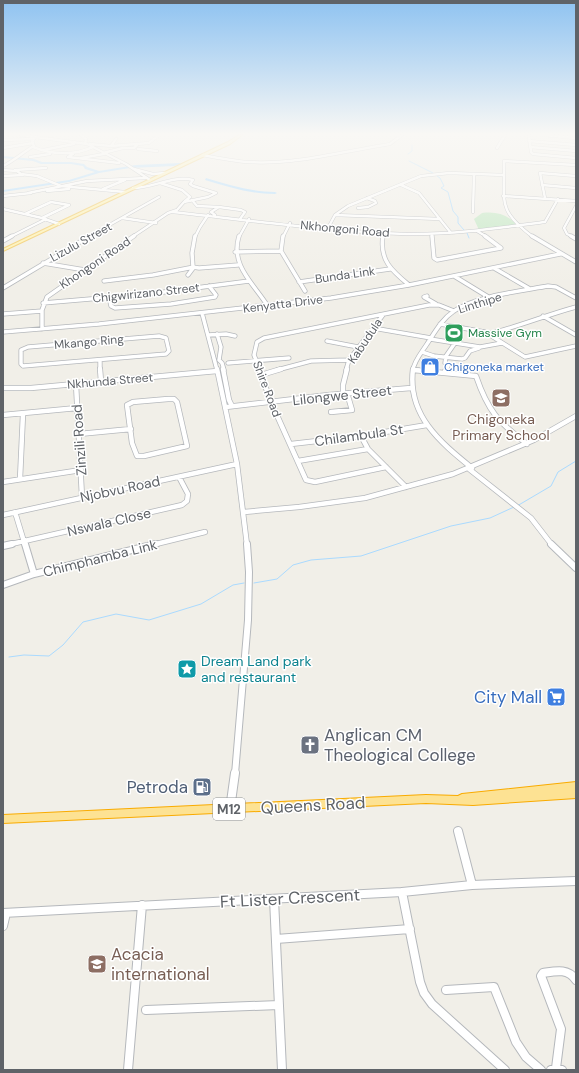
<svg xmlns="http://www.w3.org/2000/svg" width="579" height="1073" font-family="'DM Sans',sans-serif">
<rect width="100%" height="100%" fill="#f1efe8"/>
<path fill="#c5e8c5" d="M 482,213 C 497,211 508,215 517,225 L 479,230 L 474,219 Z"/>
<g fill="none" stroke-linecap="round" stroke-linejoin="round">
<path stroke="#aadaff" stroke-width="1" d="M 408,154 L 412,151 L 412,145
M 409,161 L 433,173
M 437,176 L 440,178 L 444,186 L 441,188 L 448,192 L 453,211 L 458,217 L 458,223 L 464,230
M 467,233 L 469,238
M 517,506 L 551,486 L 558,472 L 576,461
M 254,583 L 277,579 L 293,565 L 311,560 L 361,556 L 451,526 L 490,518 L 514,507
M 9,657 L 24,655 L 49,656 L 63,645 L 83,622 L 116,614 L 149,620 L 201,604 L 233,585 L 244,583"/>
<path fill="#aadaff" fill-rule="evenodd" d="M 3,156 L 34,159 L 42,162 L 71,162 L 84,164 L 87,167 L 99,171 L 136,165 L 180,163 L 182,164 L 174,166 L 130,168 L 99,173 L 69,182 L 3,192 L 3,190 L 69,180 L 95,172 L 85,169 L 83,166 L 71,164 L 41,164 L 33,161 L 3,158 Z
M 206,178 C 229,185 251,192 275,192 L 277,193 L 275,194 C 251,194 228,187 205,180 Z"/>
<defs>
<path id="minor-far4" d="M 21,135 L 87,144 L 126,164 L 150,180
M 81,135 L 86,139 L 85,144
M 529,135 L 531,152 L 533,154 L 576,158
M 543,135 L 576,138
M 3,140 L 34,139
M 529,141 L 576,145
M 90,144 L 111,146 L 149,143 L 159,135
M 111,146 L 116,139
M 33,147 C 53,155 73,156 93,147
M 530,147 L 576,151
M 3,148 L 33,143
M 497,148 L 505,135
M 138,149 L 157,151
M 43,150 L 74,144
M 103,153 L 123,148 L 134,148 L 137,145
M 73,154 L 68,157 L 119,163
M 203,155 C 218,158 233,161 248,162 C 295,165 344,151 390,144 L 402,135
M 30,157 L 50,154
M 81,158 L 104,154
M 3,166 C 14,161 23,152 34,146 L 32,142 L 35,137
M 134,169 L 153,174 L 165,173
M 3,170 L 17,171 L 21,174 L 37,176 L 61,186 L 125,192
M 15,170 L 46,168
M 3,176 L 23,175
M 160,183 L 182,190 L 190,197 L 185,201
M 401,185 L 419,193 L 451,233
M 542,185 L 576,188
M 103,189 L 125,180
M 47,191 L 69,189
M 28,193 L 87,181 L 145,178
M 3,196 L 31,193
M 503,196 L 576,201
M 545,198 L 540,173 L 576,176
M 192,200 L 197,206 L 219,207
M 358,208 L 368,207 L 376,203 L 375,201 L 367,198
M 3,209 L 42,218 L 59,224
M 172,212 C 249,220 329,232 406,234 C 452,235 499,228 545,222 L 558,199
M 473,212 L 474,174
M 25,214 L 51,202 L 69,205 L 42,218
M 215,215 L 211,212 L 219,207 L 241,210 L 245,212 L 240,219
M 335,215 L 440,219
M 122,218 L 156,223
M 328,228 L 335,215 L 348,206 L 421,176 L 449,173 L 504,175
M 477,231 L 487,237
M 432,234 L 432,237
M 10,237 L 46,219
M 88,237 L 159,197
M 132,237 L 168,213 L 177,210 L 184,202 L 208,197 L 216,193 L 193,186 L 190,184 L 193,180 C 172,175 154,188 133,188
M 195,237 L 200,227 L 208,215
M 239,237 L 249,219
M 283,237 L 290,223
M 383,237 L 384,233
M 533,237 C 496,209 505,202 504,161 L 576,165
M 573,237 L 567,234 L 564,228 L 576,206"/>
<path id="minor-far3" d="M 195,236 L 192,253 L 193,267 L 199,268 L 238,265
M 239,236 C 230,265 253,283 267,305
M 283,236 L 281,251 L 305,291
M 383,236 C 379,260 392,271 409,285
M 432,236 L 434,258 L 437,260 L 501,248 L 485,236
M 532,236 L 576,262
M 571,236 L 576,239
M 3,241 L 12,236
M 235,252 L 281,251
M 43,263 L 85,270
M 494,268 L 530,289
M 188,275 L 194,267
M 454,276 L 490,298
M 104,281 L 153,275 L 194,267
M 299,282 L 390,269
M 3,288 L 90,236
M 427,296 L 424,297 L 436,304
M 109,297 L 111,306 L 115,308 L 171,304 L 215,297 L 216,295 L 209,286
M 43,303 L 149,294 L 249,281
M 202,313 L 217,370
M 3,314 L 42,311
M 543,316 L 576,335
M 440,324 L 485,332 L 525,357 L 576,346
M 373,328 L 431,338
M 42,329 L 42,310 L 47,297 L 134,236
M 3,332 L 99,324 L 331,298 L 409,285 L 560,254
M 217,334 L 221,347 L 219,360 L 222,363 L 224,370
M 488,334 C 518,327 546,315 576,307
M 208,335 L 226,334 L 235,336
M 159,336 L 166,338 L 169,351 L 166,354 L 23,366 L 21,364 L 21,350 L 28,347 Z
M 430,339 L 480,347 L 502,343
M 327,341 L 358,347
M 422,352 L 434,356 L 462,359 L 465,358 L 470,351 L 479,348
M 100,360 L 100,370
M 228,363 L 289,358
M 260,370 L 254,355 L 257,342 L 264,338 L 429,305 L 439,305 L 454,311
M 277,370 L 311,361 L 349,360
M 346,370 L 349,360 L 383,315
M 413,370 L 419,370
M 413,370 C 414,361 422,352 427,344 C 435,332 442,319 454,311 C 476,296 521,291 548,286 L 556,287 L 576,298
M 446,370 L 448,366 L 445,363 L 446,356 L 455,343"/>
<path id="minor-far2" d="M 100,369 L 101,381
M 217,369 L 237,464 L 247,545
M 223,369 L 229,400 L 232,406
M 259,369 L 271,402 L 306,480 L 315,482 L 386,467
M 413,369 C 407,415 440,442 472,468
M 413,370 L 476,376 C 488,411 498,422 527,444
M 445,372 L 446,369
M 261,375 L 281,369
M 76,384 L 82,497
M 3,388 L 31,388 L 217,371
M 343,394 L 343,385 L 347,369
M 168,399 L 174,399 L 177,402 L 187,446 L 144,456 L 137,456 L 132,443 L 127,405 L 133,402 Z
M 226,407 L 328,395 L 411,388
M 331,412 L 352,410 L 347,393
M 3,415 L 77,408
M 79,434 L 131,429
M 361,436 L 368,449 L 406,487
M 291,444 L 361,436 L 427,425
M 298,461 L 368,449
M 469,469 L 531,518 L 552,545
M 20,479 L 23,414
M 3,482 L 81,470
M 15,512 L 25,545
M 244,512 L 299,507 L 365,498 L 453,474 L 534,440 L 576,416
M 3,515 L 237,464
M 7,545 L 182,505 L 187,501 L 188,494 L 179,477
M 152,545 L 205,532"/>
<path id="minor-far1" d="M 25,544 L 34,574 L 156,544
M 551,544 L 576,568
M 3,546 L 12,544
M 3,585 L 34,574
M 235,774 L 248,620 L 249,572 L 247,544"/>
<path id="minor" d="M 230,809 L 235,773
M 458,831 L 472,885
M 402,892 L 420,982 L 424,993 L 432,1004 L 505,1070
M 274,899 L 282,1070
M 3,913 L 402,892 L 472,885 L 576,881
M 3,926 L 6,913
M 276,939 L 410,929
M 446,990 L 494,987 L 516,1042 L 526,1057 L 541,1070
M 146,1010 L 279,1005
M 556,1068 L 561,1029 L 541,976 L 543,973 C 556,971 568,968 576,980
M 128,1070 L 142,905
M 551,1070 L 556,1068 L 562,1070"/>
<path id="major" d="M 239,135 L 242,135 L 230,144 L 3,251 L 3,249 L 228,142 Z"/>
<path id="highway" d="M 576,782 L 576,790 L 567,791 L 576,790 L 576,798 L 473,805 L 426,803 L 3,823 L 3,815 L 426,795 L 458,796 L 462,794 Z"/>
</defs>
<use href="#minor-far4" stroke="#b5b8bc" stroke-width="3.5"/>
<use href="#minor-far3" stroke="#b5b8bc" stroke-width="5"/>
<use href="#minor-far2" stroke="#b5b8bc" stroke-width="6"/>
<use href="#minor-far1" stroke="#b5b8bc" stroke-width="8"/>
<use href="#minor" stroke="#b5b8bc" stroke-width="10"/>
<use href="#major" stroke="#f2c960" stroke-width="2"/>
<use href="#highway" stroke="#f9ab00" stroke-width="2"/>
<use href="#minor-far4" stroke="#fff" stroke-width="2.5"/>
<use href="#minor-far3" stroke="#fff" stroke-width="3.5"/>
<use href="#minor-far2" stroke="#fff" stroke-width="4.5"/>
<use href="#minor-far1" stroke="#fff" stroke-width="6"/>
<use href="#minor" stroke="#fff" stroke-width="8"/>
<use href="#major" fill="#fff2af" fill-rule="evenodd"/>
<use href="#highway" fill="#fde293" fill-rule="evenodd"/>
</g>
<linearGradient id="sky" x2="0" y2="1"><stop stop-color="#8fc3f1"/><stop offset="0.47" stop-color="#f9f8f5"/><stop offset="1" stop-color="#f9f8f5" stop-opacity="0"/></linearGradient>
<rect width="579" height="285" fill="url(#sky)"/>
<defs>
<symbol id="stadium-square" viewBox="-11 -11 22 22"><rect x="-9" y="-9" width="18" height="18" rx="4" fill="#2e9e5b" stroke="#fff"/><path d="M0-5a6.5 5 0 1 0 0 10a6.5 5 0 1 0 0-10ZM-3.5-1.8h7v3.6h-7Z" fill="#fff"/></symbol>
<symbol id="shop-square" viewBox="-11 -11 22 22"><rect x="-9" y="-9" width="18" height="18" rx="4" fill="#3f7fe0" stroke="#fff"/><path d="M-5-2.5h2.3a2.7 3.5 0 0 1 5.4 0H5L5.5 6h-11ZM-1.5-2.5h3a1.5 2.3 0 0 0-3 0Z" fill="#fff"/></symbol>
<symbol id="school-square" viewBox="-11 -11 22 22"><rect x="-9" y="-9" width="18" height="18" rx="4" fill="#8d6e63" stroke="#fff"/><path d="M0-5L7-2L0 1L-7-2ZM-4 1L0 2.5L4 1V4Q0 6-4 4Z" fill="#fff"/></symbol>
<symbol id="sight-square" viewBox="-11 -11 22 22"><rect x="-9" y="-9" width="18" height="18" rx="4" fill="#0f9aa8" stroke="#fff"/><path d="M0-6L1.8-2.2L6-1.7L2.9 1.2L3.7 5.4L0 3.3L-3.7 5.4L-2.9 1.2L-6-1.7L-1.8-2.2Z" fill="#fff"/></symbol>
<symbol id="supermarket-square" viewBox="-11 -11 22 22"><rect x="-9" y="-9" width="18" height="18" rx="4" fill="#3f7fe0" stroke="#fff"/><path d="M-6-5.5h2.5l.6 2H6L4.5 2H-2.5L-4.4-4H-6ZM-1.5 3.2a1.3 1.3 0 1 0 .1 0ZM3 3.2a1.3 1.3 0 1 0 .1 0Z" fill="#fff"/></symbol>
<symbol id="church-square" viewBox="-11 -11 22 22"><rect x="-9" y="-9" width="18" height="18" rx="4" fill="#6b7280" stroke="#fff"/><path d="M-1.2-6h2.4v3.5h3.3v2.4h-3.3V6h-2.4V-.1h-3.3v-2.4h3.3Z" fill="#fff"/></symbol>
<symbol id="fuel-square" viewBox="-11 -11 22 22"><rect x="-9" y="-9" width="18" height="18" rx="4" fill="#5c6f8a" stroke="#fff"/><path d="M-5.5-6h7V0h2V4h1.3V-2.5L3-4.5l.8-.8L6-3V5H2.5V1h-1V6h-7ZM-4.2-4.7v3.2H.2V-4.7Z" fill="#fff"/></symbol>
</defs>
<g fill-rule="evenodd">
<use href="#stadium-square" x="443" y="322" width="22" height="22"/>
<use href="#shop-square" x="419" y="356" width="22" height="22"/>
<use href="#school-square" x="490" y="387" width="22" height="22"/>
<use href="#sight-square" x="176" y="658" width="22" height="22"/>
<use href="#supermarket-square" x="545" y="686" width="22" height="22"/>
<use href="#church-square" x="299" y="734" width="22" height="22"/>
<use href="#fuel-square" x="191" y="776" width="22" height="22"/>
<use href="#school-square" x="86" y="953" width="22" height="22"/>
</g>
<g text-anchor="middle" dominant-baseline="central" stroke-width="3" stroke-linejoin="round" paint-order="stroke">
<g font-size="12" fill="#5f6368" stroke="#fff">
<text transform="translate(345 229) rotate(5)">Nkhongoni Road</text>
<text transform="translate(81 242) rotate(-29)">Lizulu Street</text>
<text transform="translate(95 263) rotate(-34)">Khongoni Road</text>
<text transform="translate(345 275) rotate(-8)">Bunda Link</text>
<text transform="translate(146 293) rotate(-6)">Chigwirizano Street</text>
<text transform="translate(480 303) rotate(-17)">Linthipe</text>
<text transform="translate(283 304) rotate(-7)">Kenyatta Drive</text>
<text transform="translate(365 341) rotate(-56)">Kabudula</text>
<text transform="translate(89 342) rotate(-5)">Mkango Ring</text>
<text transform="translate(110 381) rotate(-5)">Nkhunda Street</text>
<text transform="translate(267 389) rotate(69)">Shire Road</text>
</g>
<g font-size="12" fill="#27864d" stroke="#fff" text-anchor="start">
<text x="468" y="333">Massive Gym</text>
</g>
<g font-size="12" fill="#366cbe" stroke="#fff" text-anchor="start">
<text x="444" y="367">Chigoneka market</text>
</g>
<rect fill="#fff" stroke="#8f9295" stroke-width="1" x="213" y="798" width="32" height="22" rx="3"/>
<g font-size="13" font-weight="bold" fill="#5f6368">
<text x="229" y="809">M12</text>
</g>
<g font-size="14" fill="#5f6368" stroke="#fff">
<text transform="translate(342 395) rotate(-6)">Lilongwe Street</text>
<text transform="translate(359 435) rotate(-8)">Chilambula St</text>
<text transform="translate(79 440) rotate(-94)">Zinzili Road</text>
<text transform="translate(120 489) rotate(-12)">Njobvu Road</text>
<text transform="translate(109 522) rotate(-13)">Nswala Close</text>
<text transform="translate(100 558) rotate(-14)">Chimphamba Link</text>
</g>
<g font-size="14" fill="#785e54" stroke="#fff">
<text x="501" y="419">Chigoneka<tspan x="501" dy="16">Primary School</tspan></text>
</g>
<g font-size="14" fill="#0d838f" stroke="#fff" text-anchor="start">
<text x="201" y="661">Dream Land park<tspan x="201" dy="16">and restaurant</tspan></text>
</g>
<g font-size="17" fill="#366cbe" stroke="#fff" text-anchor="end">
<text x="542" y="697">City Mall</text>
</g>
<g font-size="17" fill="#5b616d" stroke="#fff" text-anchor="start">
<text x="324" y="735">Anglican CM<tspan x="324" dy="20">Theological College</tspan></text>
</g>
<g font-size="17" fill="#4e5e75" stroke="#fff" text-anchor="end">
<text x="188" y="787">Petroda</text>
</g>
<g font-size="17" fill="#5f6368" stroke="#fff">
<text transform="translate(313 805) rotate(-3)">Queens Road</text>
<text transform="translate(290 898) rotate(-3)">Ft Lister Crescent</text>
</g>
<g font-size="17" fill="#785e54" stroke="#fff" text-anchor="start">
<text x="111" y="954">Acacia<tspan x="111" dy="20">international</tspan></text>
</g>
</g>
<rect width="579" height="1073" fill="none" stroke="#5f6368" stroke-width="8"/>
</svg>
